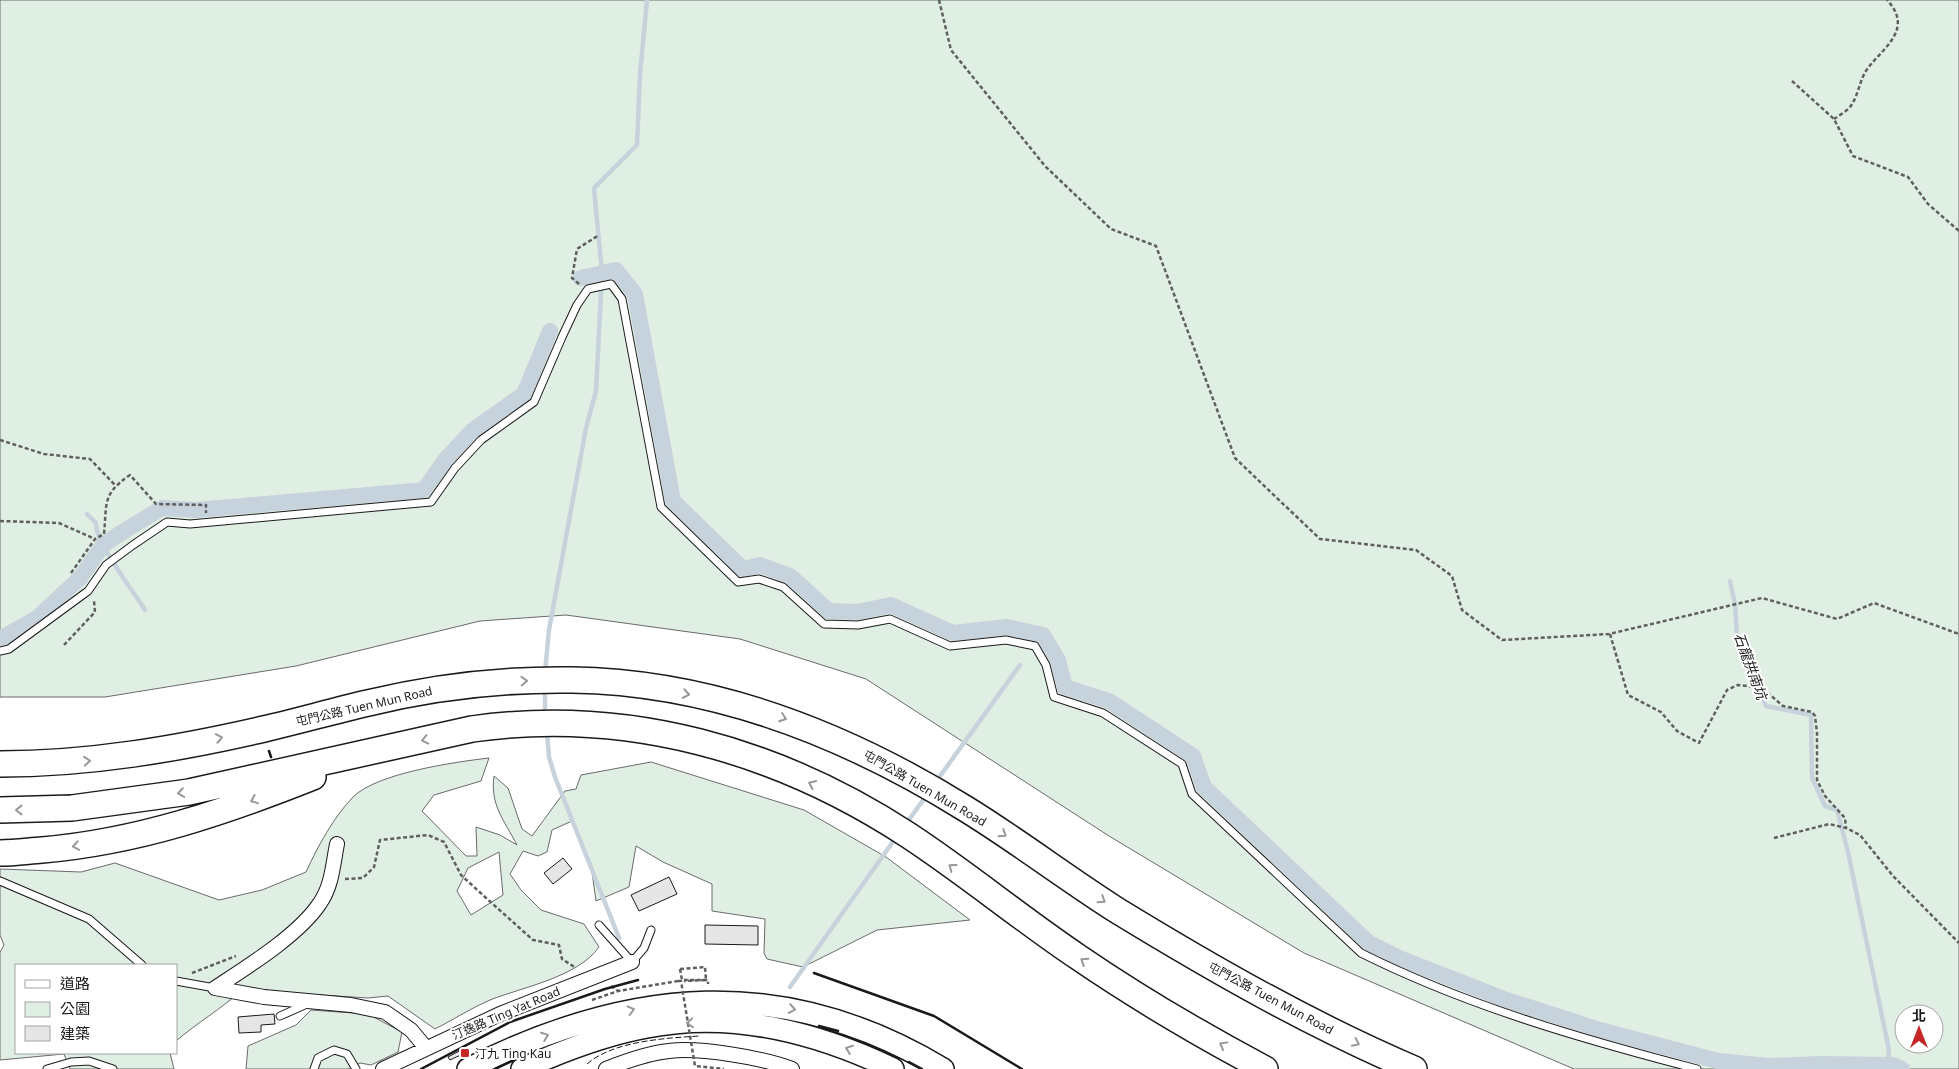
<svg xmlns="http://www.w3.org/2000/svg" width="1959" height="1069" font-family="'Noto Sans','Noto Sans TC',sans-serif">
<rect width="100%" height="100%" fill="#fff"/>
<path fill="#e0efe3" stroke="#6a6a6a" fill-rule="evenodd" d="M 0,0 L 1959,0 L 1959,1069 L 1574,1069 L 1304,953 L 1109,836 L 866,679 L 740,639 L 566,615 L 480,621 L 296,666 L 105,697 L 0,697 ZM 1904,1014 L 1934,1014 L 1934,1044 L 1904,1044 Z
M 489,758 L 481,781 L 434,795 L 422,811 L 466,856 L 477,856 L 476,827 L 500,835 L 517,845 C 504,820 490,805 494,776 L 508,788 L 522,829 L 532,836 L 565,791 L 576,789 L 581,775 L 651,762 L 804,810 L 886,857 L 970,920 L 877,930 L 803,967 L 767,959 L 764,953 L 765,919 L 712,911 L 712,884 L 663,862 L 636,846 L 629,887 L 596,901 L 591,864 L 572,821 L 552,830 L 547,852 L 538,856 L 523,851 L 510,874 L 521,890 L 541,910 L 584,924 L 599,947 C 578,977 523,987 490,1000 C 471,1008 453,1020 435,1029 L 388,996 L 368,998 L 242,990 C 221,1009 197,1023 176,1041 L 176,965 L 16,965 L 16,1053 L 170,1053 L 174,1069 L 70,1069 L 64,1054 L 0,1060 L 0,952 L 4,945 L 0,935 L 0,869 L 81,872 L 115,863 L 219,900 L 262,890 L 306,872 C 318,846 333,818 353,797 C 377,773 455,762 489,758 ZM 499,852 L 503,895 L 471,915 L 457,891 L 468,868 Z
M 311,1010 L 368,1014 L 402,1032 L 398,1052 L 371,1065 L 360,1063 L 348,1069 L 246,1069 L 248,1046 L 296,1025 Z"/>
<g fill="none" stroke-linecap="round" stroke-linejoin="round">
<path stroke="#c6d2dc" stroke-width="4.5" d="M 87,514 L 96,523 C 95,542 134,592 145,610
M 1730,581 L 1735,604 L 1737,636 L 1766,706 L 1811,715 L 1812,778 L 1825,806 L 1837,810 L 1848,852 L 1889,1050 L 1887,1069
M 545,672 L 549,630 L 586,428 L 596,391 L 602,273 L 594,188 L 637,145 L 640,74 L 647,0
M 545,688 L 545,717
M 547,733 L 549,757 L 555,777 L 619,938
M 935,783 L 1020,665
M 906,824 L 926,796
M 790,987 L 897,836"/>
<path stroke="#c6d2dc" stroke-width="16" d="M 581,278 L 616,270 L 635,294 L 673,501 L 743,569 L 760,565 L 790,576 L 829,611 L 857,612 L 891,605 L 953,633 L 1007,627 L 1043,635 L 1058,660 L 1065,687 L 1109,701 L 1193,756 L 1204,787 L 1369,943 L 1399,958 L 1504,999 L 1600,1030 L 1718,1061 L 1769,1066 L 1820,1064 L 1893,1065 L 1902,1069
M 0,639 L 37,618 L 80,578 L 103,545 L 124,531 L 162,508 L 196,510 L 424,490 L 445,460 L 473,430 L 524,394 L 550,331"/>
</g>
<path fill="#e6e6e6" stroke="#1a1a1a" d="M 563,858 L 572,869 L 553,884 L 544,873 Z
M 669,877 L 677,894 L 639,911 L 631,895 Z
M 705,925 L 758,926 L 758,945 L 705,944 Z
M 274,1014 L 275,1024 L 261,1025 L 261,1032 L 239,1033 L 238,1017 Z
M 463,1049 L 465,1053 L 450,1060 L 448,1057 Z"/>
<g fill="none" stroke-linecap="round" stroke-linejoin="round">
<defs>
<path id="lane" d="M 0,651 L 9,649 L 88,591 L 106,565 L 133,545 L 167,522 L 190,524 L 431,502 L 455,468 L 481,440 L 534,402 L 562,337 L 577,305 L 588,289 L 611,284 L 622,299 L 661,507 L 738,582 L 759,579 L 783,587 L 824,624 L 858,625 L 890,619 L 950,646 L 1006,640 L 1035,646 L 1046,665 L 1054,697 L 1103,713 L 1182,764 L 1192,794 L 1361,953 C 1467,1006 1582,1039 1697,1069
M 0,881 L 89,919 L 142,965
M 599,925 L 632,962 L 644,948 L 651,930
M 176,981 L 215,988
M 280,1016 L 307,1004
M 47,1069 L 71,1062 L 89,1061 L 113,1069
M 314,1069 L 318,1058 L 334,1050 L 347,1054 L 356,1069"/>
<path id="street" d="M 215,988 L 264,997 L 351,1005 L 385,1012 L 411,1030 L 426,1048
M 215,988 C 247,967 299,935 320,903 C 332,886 333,864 337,844
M 383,1069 L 500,1014 L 632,962
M 606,1069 C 626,1061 648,1053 669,1051 C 699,1047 764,1058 792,1069"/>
<path id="primary" d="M 468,1069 C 630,987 784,973 943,1069
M 522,1069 C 562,1051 603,1035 647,1027 C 731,1010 818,1033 893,1069"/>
<path id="highway" d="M 0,764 C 89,764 177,749 264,729 C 299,721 333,711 368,703 C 434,687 503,679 572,680 C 713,682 847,735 966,809 C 1018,841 1066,878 1118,911 C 1213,969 1311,1025 1414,1069
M 0,810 L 72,808 L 189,792 L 472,729 C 627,707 778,750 908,835 C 966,873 1020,918 1078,957 C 1138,998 1201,1035 1265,1069
M 0,853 C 14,853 28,851 42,850 C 137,842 225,812 313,777"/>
</defs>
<use href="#lane" stroke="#1a1a1a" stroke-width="9"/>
<use href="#street" stroke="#1a1a1a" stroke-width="16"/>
<use href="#primary" stroke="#1a1a1a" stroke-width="24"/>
<use href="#highway" stroke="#1a1a1a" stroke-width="28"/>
<path stroke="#5f5f5f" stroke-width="2.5" stroke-dasharray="4 2.5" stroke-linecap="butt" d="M 939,0 L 951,50 L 1045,166 L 1111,229 L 1156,246 L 1235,458 L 1320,539 L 1416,550 L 1452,576 L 1462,610 L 1502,640 L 1609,634 L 1762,598 L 1837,619 L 1874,603 L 1959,634
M 1792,81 L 1834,119 L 1853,156 L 1908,177 L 1928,204 L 1959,231
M 1834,119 C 1840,115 1849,110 1852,104 C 1859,93 1860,78 1868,68 C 1884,47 1914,29 1887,0
M 579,284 L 572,278 L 577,249 L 599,235
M 0,440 L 44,454 L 90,459 L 115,485
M 0,521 L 59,523 L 95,539
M 71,573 L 95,539 L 104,534 C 107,503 102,494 130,475 L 156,504 L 206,505 L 206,513
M 1610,634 L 1628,695 L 1661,712 L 1677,731 L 1699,743 L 1727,690 L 1738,685 L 1762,688 L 1783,706 L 1812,712 L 1815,716 L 1817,733 L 1817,780 L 1825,796 L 1845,818 L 1846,828
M 64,645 L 95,612 L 94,601
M 1774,838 L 1829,824 L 1846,828 L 1860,835 L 1893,876 L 1959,943
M 345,879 L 363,878 L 374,867 L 380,840 L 428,835 L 444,842 L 461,875 L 485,897 L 533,940 L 559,945 L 562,959 L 576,968
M 680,969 L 682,980 L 708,980 L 708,984
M 192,973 L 236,956
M 611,986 L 618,991
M 592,1000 L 618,991 L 678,981"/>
<use href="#lane" stroke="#fff" stroke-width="7"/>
<use href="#street" stroke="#fff" stroke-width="14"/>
<use href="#primary" stroke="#fff" stroke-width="21"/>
<use href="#highway" stroke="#fff" stroke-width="25"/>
<path stroke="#5f5f5f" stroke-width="2.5" stroke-dasharray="4 2.5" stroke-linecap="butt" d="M 680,969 L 705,967 L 706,980 L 684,981
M 678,981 L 681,981 L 695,1066 L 724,1069"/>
<path stroke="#1a1a1a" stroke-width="1" stroke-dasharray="6 2.5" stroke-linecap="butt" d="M 587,1064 C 613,1041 666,1038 700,1036"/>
<path stroke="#1a1a1a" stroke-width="2.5" d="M 269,751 L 271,757
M 814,973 L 934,1016 L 1022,1069
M 819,1026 L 838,1031
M 909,1062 L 922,1069
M 421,1069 L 510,1022 L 605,989 L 638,980
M 495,1069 L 527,1054"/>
</g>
<defs><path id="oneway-chevron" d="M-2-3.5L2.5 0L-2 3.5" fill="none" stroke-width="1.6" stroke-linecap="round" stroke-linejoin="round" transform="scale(1.25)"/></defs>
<g stroke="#989898">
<use href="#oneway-chevron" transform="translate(524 681) rotate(-2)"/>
<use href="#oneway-chevron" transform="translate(686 694) rotate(10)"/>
<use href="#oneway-chevron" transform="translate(783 718) rotate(20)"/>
<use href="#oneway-chevron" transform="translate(219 738) rotate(-11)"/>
<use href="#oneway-chevron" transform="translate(425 740) rotate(167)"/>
<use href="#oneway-chevron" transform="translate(87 761) rotate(-5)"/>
<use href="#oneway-chevron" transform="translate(812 784) rotate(-155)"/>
<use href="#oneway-chevron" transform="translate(181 793) rotate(171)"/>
<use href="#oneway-chevron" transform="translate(254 800) rotate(158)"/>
<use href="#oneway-chevron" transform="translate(19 810) rotate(180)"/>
<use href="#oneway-chevron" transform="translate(1003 834) rotate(34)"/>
<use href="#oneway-chevron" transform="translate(76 846) rotate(170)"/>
<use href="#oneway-chevron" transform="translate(952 867) rotate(-144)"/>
<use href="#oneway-chevron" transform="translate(1102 900) rotate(33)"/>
<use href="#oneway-chevron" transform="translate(1084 961) rotate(-147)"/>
<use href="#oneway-chevron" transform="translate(792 1009) rotate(10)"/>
<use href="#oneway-chevron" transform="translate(631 1010) rotate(-14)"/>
<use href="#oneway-chevron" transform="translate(690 1023) rotate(175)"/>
<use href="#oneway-chevron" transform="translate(545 1036) rotate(-21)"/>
<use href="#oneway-chevron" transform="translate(1356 1043) rotate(26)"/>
<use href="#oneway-chevron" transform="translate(1223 1045) rotate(-151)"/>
<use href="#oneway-chevron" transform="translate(849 1049) rotate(-159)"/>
</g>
<rect fill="#c62828" stroke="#fff" stroke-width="2" x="460" y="1048" width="10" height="10" rx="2.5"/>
<g text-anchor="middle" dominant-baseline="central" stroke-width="4" stroke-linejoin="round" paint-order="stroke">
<g font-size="12" fill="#1a1a1a" stroke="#fff">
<text transform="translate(364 706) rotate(-13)">屯門公路 Tuen Mun Road</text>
<text transform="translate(925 788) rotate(30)">屯門公路 Tuen Mun Road</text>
<text transform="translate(1271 998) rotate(28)">屯門公路 Tuen Mun Road</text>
<text transform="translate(506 1013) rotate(-23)">汀逸路 Ting Yat Road</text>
</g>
<g font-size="12" fill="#1a1a1a" stroke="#fff" text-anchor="start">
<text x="475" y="1053">汀九 Ting Kau</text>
</g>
<g font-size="14" font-style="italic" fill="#1a1a1a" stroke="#fff">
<text transform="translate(1751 666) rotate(70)">石龍拱南坑</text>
</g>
</g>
<rect x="15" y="964" width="162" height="90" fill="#ffffff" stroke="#a3a3a3"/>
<rect x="25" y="980" width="25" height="8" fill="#ffffff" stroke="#a3a3a3"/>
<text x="60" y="989" font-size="15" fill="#1a1a1a">道路</text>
<rect x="25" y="1002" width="25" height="15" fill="#e0efe3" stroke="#a3a3a3"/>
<text x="60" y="1014" font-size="15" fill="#1a1a1a">公園</text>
<rect x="25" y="1026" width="25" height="15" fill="#e6e6e6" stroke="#a3a3a3"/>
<text x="60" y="1039" font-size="15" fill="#1a1a1a">建築</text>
<g transform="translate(1919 1029)"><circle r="24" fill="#ffffff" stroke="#a3a3a3"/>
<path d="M0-4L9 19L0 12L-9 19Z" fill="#c62828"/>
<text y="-8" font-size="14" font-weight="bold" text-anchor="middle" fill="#1a1a1a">北</text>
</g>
</svg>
